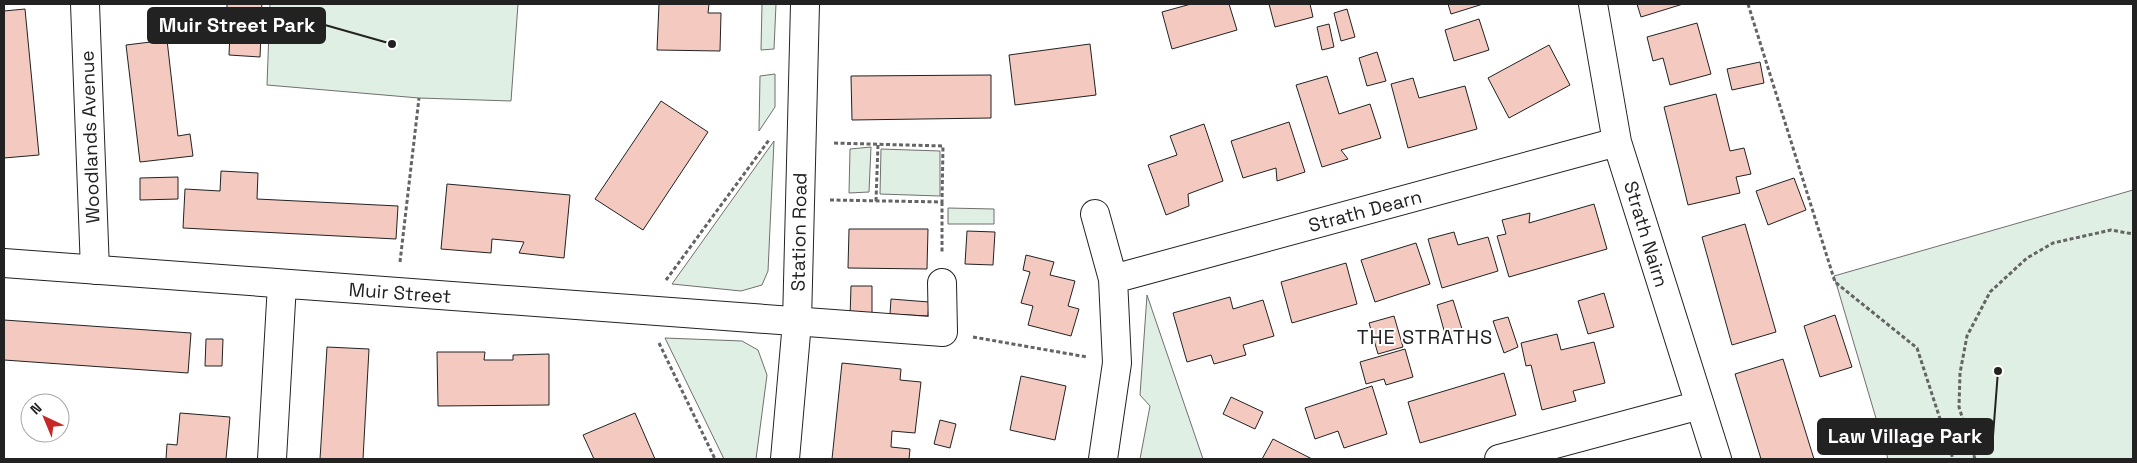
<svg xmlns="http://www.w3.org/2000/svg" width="2137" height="463" font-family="'Space Grotesk',sans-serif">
<rect width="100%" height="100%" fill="#fff"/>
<path fill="#e0efe3" stroke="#6f6f6f" d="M 270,4 L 518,4 L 511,101 L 419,98 L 267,85 Z
M 762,4 L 776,4 L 774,49 L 761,50 Z
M 775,74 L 775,107 L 759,131 L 760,76 Z
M 774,141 L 768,271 L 762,285 L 741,291 L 672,284 Z
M 871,147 L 869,192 L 849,193 L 850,149 Z
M 881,149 L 940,151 L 940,196 L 880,194 Z
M 2133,190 L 2133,459 L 1888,459 L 1834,276 Z
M 948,208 L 994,209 L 994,224 L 948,224 Z
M 1147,295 L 1203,459 L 1140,459 L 1150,406 L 1140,395 Z
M 665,338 L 742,341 L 758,350 L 767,375 L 756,459 L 724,459 Z"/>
<path fill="#f3c9c0" stroke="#222" d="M 227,4 L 262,4 L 261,13 L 227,12 Z
M 659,4 L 709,4 L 708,13 L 721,13 L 720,51 L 657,50 Z
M 1191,4 L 1229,4 L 1237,30 L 1172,49 L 1162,12 Z
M 1269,4 L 1310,4 L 1313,17 L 1275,27 Z
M 1448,4 L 1483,4 L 1451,14 Z
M 1637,4 L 1683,4 L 1641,17 Z
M 25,9 L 39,155 L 4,158 L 4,11 Z
M 1347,9 L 1355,37 L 1341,41 L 1334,13 Z
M 1479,19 L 1489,50 L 1454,61 L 1445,30 Z
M 1697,23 L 1711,74 L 1670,85 L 1663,58 L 1653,61 L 1647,37 Z
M 1329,24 L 1334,47 L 1322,50 L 1317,27 Z
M 230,33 L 261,35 L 260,57 L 229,55 Z
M 167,40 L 178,136 L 190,134 L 193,156 L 140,162 L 126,45 Z
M 1090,44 L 1096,95 L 1015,105 L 1009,55 Z
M 1549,45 L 1570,85 L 1509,118 L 1488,78 Z
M 1377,52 L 1386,81 L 1367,86 L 1359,58 Z
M 1760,62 L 1764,83 L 1732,90 L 1727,69 Z
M 991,75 L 991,118 L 852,120 L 851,76 Z
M 1327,76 L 1339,114 L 1370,104 L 1381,138 L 1341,150 L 1348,159 L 1322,167 L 1296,85 Z
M 1413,78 L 1419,98 L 1465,86 L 1477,129 L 1408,148 L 1391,84 Z
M 1716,94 L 1730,151 L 1744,148 L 1751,174 L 1736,177 L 1740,193 L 1688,205 L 1664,107 Z
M 661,101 L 708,132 L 643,230 L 595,199 Z
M 1289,122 L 1305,172 L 1277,181 L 1276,168 L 1243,178 L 1231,141 Z
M 1204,124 L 1223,181 L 1188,194 L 1189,206 L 1166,215 L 1148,165 L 1177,155 L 1170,136 Z
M 221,171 L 258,173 L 257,199 L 398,206 L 396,239 L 183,228 L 185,189 L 220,191 Z
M 178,177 L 178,199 L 140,200 L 140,178 Z
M 1794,178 L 1806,210 L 1768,225 L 1756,191 Z
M 447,184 L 570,195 L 564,258 L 519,253 L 524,242 L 492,239 L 491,253 L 441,249 Z
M 1594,204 L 1607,249 L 1509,277 L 1497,236 L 1506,234 L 1502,220 L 1530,213 L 1529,223 Z
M 1745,224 L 1776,332 L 1732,345 L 1702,237 Z
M 849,229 L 928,229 L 927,269 L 848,268 Z
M 967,231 L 995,232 L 993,265 L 965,264 Z
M 1454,232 L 1458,245 L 1488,237 L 1498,271 L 1442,288 L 1428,239 Z
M 1416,243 L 1430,284 L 1375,302 L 1361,260 Z
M 1026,255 L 1054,262 L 1050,275 L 1075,281 L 1068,306 L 1079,309 L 1071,336 L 1028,325 L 1033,306 L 1021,303 L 1030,272 L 1023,270 Z
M 1346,263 L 1357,304 L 1292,323 L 1281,282 Z
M 851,286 L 872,286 L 872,317 L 850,317 Z
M 1604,293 L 1614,327 L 1588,334 L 1578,301 Z
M 1230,297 L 1233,309 L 1263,300 L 1274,336 L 1243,345 L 1246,355 L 1214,364 L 1211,355 L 1187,362 L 1173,313 Z
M 891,299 L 929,302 L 928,316 L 890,314 Z
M 1453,300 L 1462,329 L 1445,334 L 1437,305 Z
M 1835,315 L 1852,367 L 1820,377 L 1804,326 Z
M 1394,316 L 1403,347 L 1378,354 L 1369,323 Z
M 1508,317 L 1518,347 L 1504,353 L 1493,321 Z
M 4,320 L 191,333 L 188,373 L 4,360 Z
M 1557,334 L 1561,350 L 1594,342 L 1605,383 L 1573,391 L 1576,401 L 1542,410 L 1531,365 L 1526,366 L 1521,343 Z
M 206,339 L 223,339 L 222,366 L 205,366 Z
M 327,347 L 369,349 L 363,459 L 320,459 Z
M 1405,349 L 1413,377 L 1386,385 L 1384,379 L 1366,384 L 1360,362 Z
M 437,352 L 485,352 L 484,360 L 513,360 L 513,355 L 549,354 L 549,405 L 438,406 Z
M 1783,359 L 1814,459 L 1761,459 L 1735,374 Z
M 842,363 L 901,369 L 900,380 L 921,382 L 915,433 L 892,431 L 891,447 L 910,449 L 909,459 L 832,459 Z
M 1504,373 L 1516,415 L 1420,443 L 1408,402 Z
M 1021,376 L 1066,386 L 1055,440 L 1010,430 Z
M 1372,386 L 1387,434 L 1344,448 L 1338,431 L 1315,439 L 1305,408 Z
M 1231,397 L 1263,412 L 1255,429 L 1223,414 Z
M 180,413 L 230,417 L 226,459 L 166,459 L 167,444 L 177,445 Z
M 635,413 L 655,459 L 594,459 L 583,435 Z
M 940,420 L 956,424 L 950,448 L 934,444 Z
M 1273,439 L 1312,459 L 1262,459 Z"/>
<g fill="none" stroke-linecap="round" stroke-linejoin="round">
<defs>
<path id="minor" d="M 85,4 L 95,270
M 1593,4 L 1617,142 L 1717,459
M 1095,214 L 1113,279 L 1117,363 L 1103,459
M 4,263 L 943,332 L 942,283
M 1113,279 L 1617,142
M 272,459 L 282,284
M 1499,459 L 1700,405"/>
<path id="major" d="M 785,459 L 797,322 L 805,4"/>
</defs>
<use href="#minor" stroke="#222" stroke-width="30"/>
<use href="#major" stroke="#222" stroke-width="30"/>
<path stroke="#646464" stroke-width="3" stroke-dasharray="4 2.5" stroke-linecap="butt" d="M 1748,4 L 1835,282 L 1917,348 L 1953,459
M 830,200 L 942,202 L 943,146 L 832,143
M 876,201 L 878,144
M 942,202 L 942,254
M 400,262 L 419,98
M 666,280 L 769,140
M 973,337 L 1087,357
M 659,343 L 715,459
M 1975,459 L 1959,407 L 1960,373 L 1967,336 L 1990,292 L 2027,258 L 2053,243 L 2111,230 L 2133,234"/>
<use href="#minor" stroke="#fff" stroke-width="28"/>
<use href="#major" stroke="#fff" stroke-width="28"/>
</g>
<g text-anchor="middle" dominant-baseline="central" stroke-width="4" stroke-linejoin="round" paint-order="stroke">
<g font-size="19" fill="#222" stroke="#fff">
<text transform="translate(90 137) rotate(-92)">Woodlands Avenue</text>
<text transform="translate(1365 211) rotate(-15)">Strath Dearn</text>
<text transform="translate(799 232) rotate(-89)">Station Road</text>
<text transform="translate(1646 234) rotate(73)">Strath Nairn</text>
<text transform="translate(400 293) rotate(4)">Muir Street</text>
</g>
<g font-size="20" letter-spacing="1" fill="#222" stroke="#fff">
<text x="1425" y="337">THE STRATHS</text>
</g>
</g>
<path fill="none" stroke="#222" stroke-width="2" d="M392 44L325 25M1998 371L1993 436"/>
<g fill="#222" stroke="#fff" stroke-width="2">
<circle cx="392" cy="44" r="5"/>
<circle cx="1998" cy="371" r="5"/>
</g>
<g fill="#222" stroke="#222" stroke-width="2">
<rect x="148" y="8" width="177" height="35" rx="5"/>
<rect x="1818" y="419" width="175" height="35" rx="5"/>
</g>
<g font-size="20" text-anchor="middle" font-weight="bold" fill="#fff">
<text x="237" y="32">Muir Street Park</text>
<text x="1905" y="443">Law Village Park</text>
</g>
<rect width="2137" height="463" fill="none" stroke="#222222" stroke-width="10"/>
<g transform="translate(45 418) rotate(316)"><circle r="24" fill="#ffffff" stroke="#a7a7a7"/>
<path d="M0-4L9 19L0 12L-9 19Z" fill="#c62828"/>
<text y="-8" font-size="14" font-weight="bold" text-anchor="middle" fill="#222222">N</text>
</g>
</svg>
